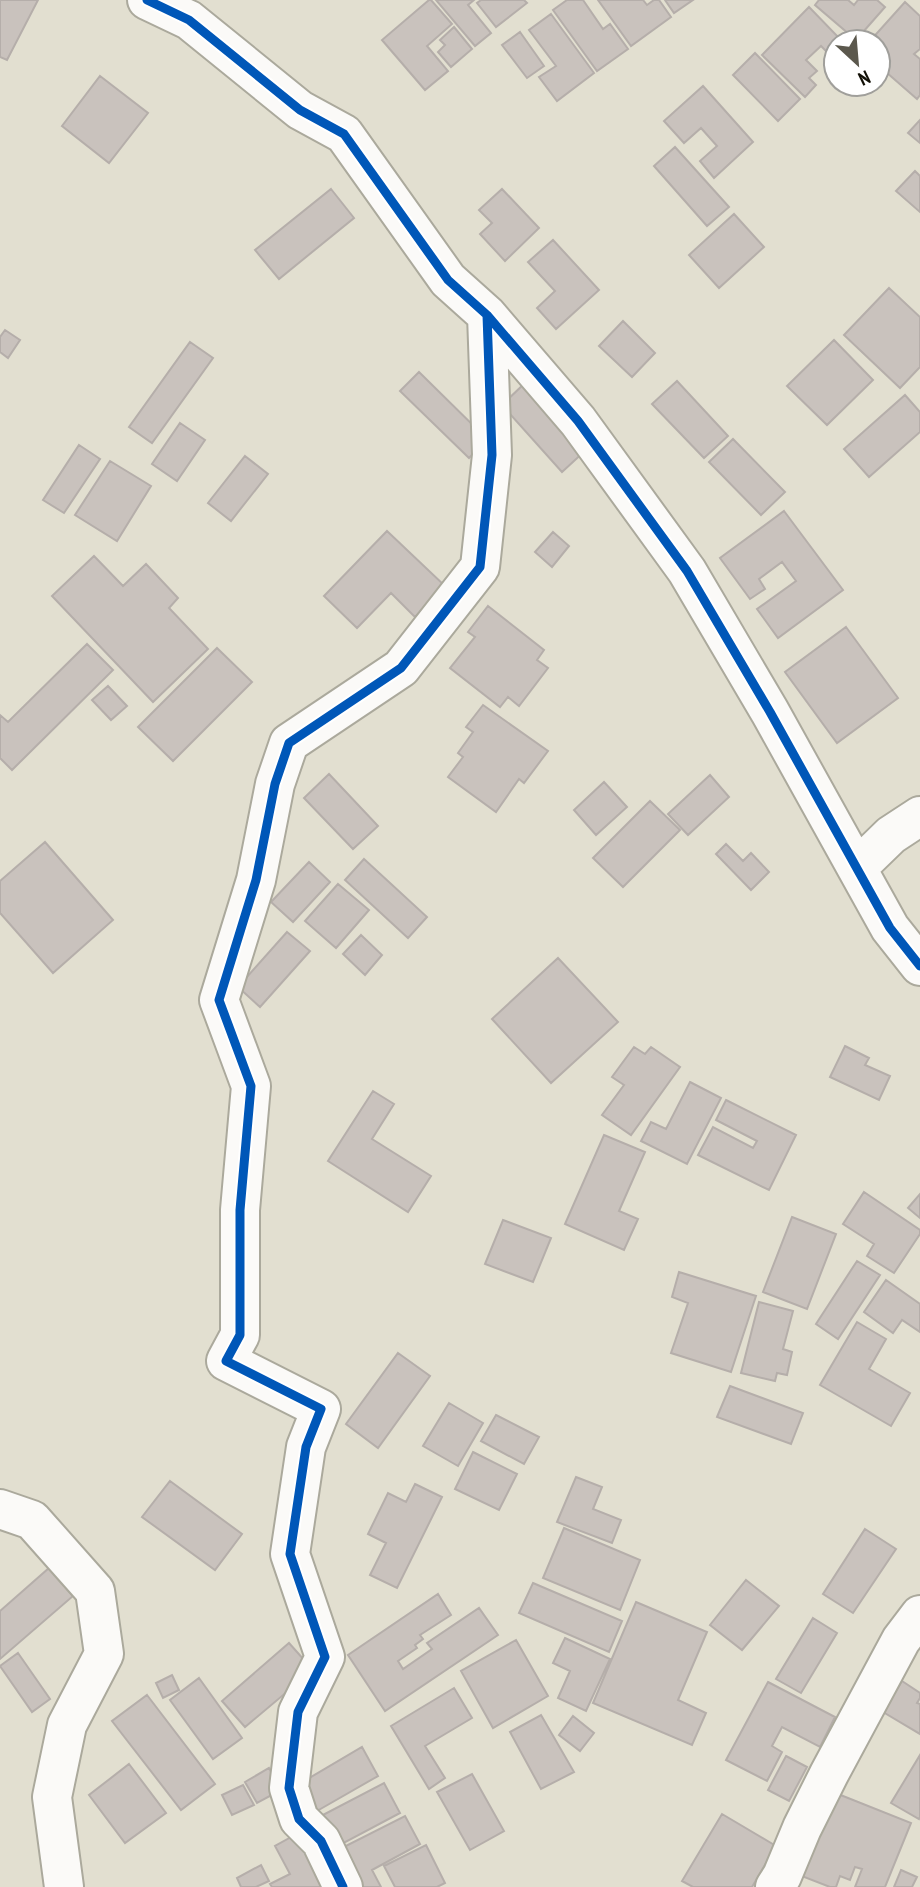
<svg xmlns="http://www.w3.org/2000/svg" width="920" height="1887" font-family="'PT Sans Narrow',sans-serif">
<rect width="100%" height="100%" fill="#e2dfd0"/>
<path fill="#c9c2bd" stroke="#b5aeaa" stroke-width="2" d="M 0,0 L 38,0 L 7,60 L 0,57 Z
M 429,0 L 431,0 L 452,24 L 427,46 L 448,71 L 425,90 L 382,40 Z
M 436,0 L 474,0 L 468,5 L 491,33 L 475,46 Z
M 481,0 L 524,0 L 527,3 L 496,27 L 477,3 Z
M 567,0 L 583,0 L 603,29 L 610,24 L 628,49 L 597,71 L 553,10 Z
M 598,0 L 643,0 L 647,5 L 654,0 L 659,0 L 671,17 L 631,46 Z
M 665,0 L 693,0 L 674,13 Z
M 819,0 L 848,0 L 854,5 L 858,0 L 877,0 L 885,7 L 856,40 L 815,5 Z
M 905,2 L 920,16 L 920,49 L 914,54 L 920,59 L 920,95 L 917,99 L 878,65 L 878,42 L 869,42 Z
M 809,7 L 842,41 L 836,42 L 836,47 L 829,54 L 821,46 L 806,60 L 817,71 L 809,78 L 816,85 L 805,97 L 762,55 Z
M 551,14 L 594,73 L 557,101 L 539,77 L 556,66 L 529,30 Z
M 454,27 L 472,49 L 451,67 L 438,52 L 445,45 L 440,40 Z
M 520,32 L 544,66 L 527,78 L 502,45 Z
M 755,53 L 800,99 L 778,121 L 733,75 Z
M 100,76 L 148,113 L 109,163 L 62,126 Z
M 703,86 L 753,142 L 714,178 L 700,161 L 717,146 L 701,128 L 684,143 L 664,121 Z
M 920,120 L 920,143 L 908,133 Z
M 675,147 L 729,207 L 707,226 L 654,166 Z
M 915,171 L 920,176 L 920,212 L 896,191 Z
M 331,189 L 354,218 L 279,279 L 255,250 Z
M 502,189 L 539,228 L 505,261 L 480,234 L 492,223 L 479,210 Z
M 734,214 L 764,247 L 719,288 L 689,255 Z
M 553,240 L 599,290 L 556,329 L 537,308 L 555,291 L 528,262 Z
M 889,288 L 920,317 L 920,367 L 900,388 L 844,335 Z
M 623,321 L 655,353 L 632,377 L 599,346 Z
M 5,330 L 20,340 L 8,358 L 0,352 L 0,337 Z
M 834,340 L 873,380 L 827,425 L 787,386 Z
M 190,342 L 213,358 L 152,443 L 129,427 Z
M 419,372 L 487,439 L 469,458 L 400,391 Z
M 677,381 L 728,436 L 704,458 L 652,404 Z
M 526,382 L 587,449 L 562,472 L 502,405 Z
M 905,395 L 920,412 L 920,432 L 869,477 L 844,449 Z
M 180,423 L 205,440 L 177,481 L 152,464 Z
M 733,439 L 785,492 L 761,515 L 709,462 Z
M 79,445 L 100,459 L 64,513 L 43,500 Z
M 245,456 L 268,474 L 231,521 L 208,503 Z
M 110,461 L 151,486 L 117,541 L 75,515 Z
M 784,511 L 843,590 L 778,638 L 757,609 L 796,581 L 782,562 L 759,579 L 765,589 L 750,599 L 720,558 Z
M 387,531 L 445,586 L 415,617 L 391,593 L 357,628 L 324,596 Z
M 553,532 L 569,546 L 552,567 L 535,552 Z
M 94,556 L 123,586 L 146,564 L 178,598 L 169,608 L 208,649 L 153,702 L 52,596 Z
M 488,606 L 544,650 L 537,660 L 548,668 L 519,706 L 508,697 L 500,707 L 450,668 L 475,637 L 468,632 Z
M 846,627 L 898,698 L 837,743 L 785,672 Z
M 87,644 L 113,670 L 12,770 L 0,758 L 0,715 L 8,722 Z
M 217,648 L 252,682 L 173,761 L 138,727 Z
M 108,686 L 127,706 L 111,720 L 92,700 Z
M 483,705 L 548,751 L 524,783 L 519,779 L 496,812 L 448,777 L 463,757 L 458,753 L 473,732 L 466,727 Z
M 329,774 L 378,826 L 353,849 L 304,798 Z
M 710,775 L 729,797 L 688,835 L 668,814 Z
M 604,782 L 627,807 L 596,835 L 574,810 Z
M 650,801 L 680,830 L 623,887 L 593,858 Z
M 45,842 L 113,920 L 53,973 L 0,913 L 0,881 Z
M 726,844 L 743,861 L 751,853 L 769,872 L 751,890 L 716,854 Z
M 364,859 L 427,917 L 408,938 L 345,880 Z
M 309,862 L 330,882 L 293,922 L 271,902 Z
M 338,884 L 369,910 L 336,948 L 305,921 Z
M 287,932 L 310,951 L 260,1007 L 238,987 Z
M 361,935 L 382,955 L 365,975 L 343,954 Z
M 558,958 L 618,1022 L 551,1083 L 492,1019 Z
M 845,1046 L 869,1058 L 865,1065 L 890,1076 L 879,1100 L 830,1077 Z
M 634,1047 L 645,1054 L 651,1047 L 680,1067 L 631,1135 L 602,1115 L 624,1085 L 612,1077 Z
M 690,1082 L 721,1098 L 687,1164 L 641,1141 L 651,1122 L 666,1129 Z
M 373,1091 L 394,1104 L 372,1139 L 431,1176 L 408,1212 L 328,1161 Z
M 726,1100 L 796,1135 L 769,1190 L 698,1155 L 713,1127 L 753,1148 L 757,1141 L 716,1120 Z
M 604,1135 L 645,1152 L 619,1211 L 638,1219 L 624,1250 L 565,1224 Z
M 864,1192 L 920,1230 L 920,1234 L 894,1273 L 867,1256 L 874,1244 L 843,1224 Z
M 920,1194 L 920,1218 L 908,1208 Z
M 792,1217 L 836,1234 L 807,1309 L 763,1292 Z
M 503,1220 L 551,1238 L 533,1282 L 485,1264 Z
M 857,1261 L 880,1275 L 838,1339 L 816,1324 Z
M 679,1272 L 756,1296 L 731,1372 L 671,1353 L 688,1303 L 672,1297 Z
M 886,1280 L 920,1304 L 920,1332 L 902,1320 L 893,1333 L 864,1312 Z
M 759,1302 L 793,1311 L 783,1349 L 792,1352 L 787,1375 L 777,1373 L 775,1381 L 741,1373 Z
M 857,1322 L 886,1339 L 869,1369 L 910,1393 L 891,1426 L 820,1385 Z
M 398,1353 L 430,1376 L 378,1448 L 346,1424 Z
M 730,1386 L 803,1413 L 791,1444 L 717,1417 Z
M 449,1403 L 483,1423 L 458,1466 L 423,1446 Z
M 496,1415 L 539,1437 L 524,1464 L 481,1441 Z
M 473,1452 L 517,1474 L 499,1510 L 455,1489 Z
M 576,1477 L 602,1487 L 593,1509 L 621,1520 L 612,1543 L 557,1522 Z
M 170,1481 L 242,1534 L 215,1570 L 142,1517 Z
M 415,1484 L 442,1497 L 397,1588 L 370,1575 L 386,1543 L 368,1534 L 388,1493 L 406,1502 Z
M 564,1528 L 640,1560 L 620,1610 L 543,1578 Z
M 865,1529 L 896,1549 L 853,1613 L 823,1594 Z
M 49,1568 L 73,1596 L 0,1659 L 0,1611 Z
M 746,1580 L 779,1606 L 742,1650 L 710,1625 Z
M 533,1583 L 622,1621 L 609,1652 L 519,1613 Z
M 438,1594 L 451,1615 L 420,1635 L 423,1639 L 415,1645 L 417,1648 L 398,1661 L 403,1669 L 432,1649 L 427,1643 L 479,1608 L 498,1635 L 385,1711 L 348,1655 Z
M 636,1602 L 707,1632 L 678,1700 L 706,1713 L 692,1745 L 593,1703 Z
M 813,1618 L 837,1633 L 801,1693 L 776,1679 Z
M 565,1638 L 610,1659 L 586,1711 L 558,1698 L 570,1671 L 553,1663 Z
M 516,1640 L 548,1696 L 493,1728 L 461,1671 Z
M 289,1643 L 313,1670 L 245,1727 L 222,1701 Z
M 18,1653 L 50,1699 L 32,1712 L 0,1666 Z
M 172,1675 L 179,1690 L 163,1698 L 156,1683 Z
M 199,1678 L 242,1738 L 213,1759 L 170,1700 Z
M 902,1681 L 920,1693 L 920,1698 L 917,1703 L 920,1704 L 920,1734 L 883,1712 Z
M 768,1682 L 835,1717 L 820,1747 L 782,1727 L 772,1746 L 782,1752 L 767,1781 L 726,1760 Z
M 454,1688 L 472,1718 L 425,1746 L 445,1778 L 429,1789 L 391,1726 Z
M 147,1695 L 215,1784 L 181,1810 L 112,1721 Z
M 541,1715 L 574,1772 L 541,1789 L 510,1732 Z
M 573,1716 L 594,1733 L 580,1751 L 559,1735 Z
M 362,1747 L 378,1776 L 310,1815 L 294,1787 Z
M 920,1755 L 920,1817 L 919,1819 L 891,1803 Z
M 786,1756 L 807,1767 L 789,1801 L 768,1790 Z
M 129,1764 L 166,1813 L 125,1843 L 89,1795 Z
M 269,1768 L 281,1790 L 257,1803 L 245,1782 Z
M 472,1774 L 504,1831 L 470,1850 L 437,1792 Z
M 384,1783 L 400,1813 L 338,1846 L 321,1816 Z
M 243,1785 L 254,1805 L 232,1815 L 222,1795 Z
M 833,1792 L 911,1823 L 885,1887 L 855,1887 L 862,1869 L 855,1867 L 850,1880 L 840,1876 L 836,1887 L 830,1887 L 799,1875 Z
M 722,1814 L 776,1846 L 752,1887 L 693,1887 L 682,1881 Z
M 405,1816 L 420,1844 L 372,1870 L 381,1887 L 348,1887 L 330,1854 Z
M 302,1831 L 332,1887 L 272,1887 L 270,1884 L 290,1874 L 275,1846 Z
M 426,1845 L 445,1883 L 437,1887 L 395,1887 L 384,1866 Z
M 261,1865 L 269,1881 L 256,1887 L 241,1887 L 237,1878 Z
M 901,1870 L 917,1877 L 912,1887 L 894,1887 Z"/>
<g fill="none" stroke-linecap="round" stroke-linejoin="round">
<defs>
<path id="minor" d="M 147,0 L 189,20 L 300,110 L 344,134 L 448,280 L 487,315 L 578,421 L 687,571 L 770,712 L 890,928 L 920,966
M 857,868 L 891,835 L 920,816
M 0,1509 L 32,1520 L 95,1591 L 104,1654 L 67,1725 L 52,1797 L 64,1887
M 343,1887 L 321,1841 L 299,1819 L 289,1788 L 298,1712 L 325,1657 L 290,1554 L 306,1447 L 321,1409 L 226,1361 L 240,1335 L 240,1210 L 251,1086 L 219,1000 L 256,880 L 275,784 L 289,743 L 401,668 L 480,567 L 492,455 L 487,315
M 775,1887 L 782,1876 L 802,1828 L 829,1774 L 901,1640 L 920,1615"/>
</defs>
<use href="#minor" stroke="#aba99c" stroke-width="42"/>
<use href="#minor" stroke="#fbfaf8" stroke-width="38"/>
<defs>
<path id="cycleway" d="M 147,0 L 189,20 L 300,110 L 344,134 L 448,280 L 487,315 L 578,421 L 687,571 L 770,712 L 890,928 L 920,966
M 343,1887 L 321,1841 L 299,1819 L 289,1788 L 298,1712 L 325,1657 L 290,1554 L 306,1447 L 321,1409 L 226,1361 L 240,1335 L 240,1210 L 251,1086 L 219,1000 L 256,880 L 275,784 L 289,743 L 401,668 L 480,567 L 492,455 L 487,315"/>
</defs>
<use href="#cycleway" stroke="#fff" stroke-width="13"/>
<use href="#cycleway" stroke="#0057b8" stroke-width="9"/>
</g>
<g transform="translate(857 63) rotate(154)"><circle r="33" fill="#ffffff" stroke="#a09f9b" stroke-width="2"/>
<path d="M0-5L12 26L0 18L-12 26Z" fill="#5b584d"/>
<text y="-10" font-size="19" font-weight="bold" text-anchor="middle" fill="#121006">N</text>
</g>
</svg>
